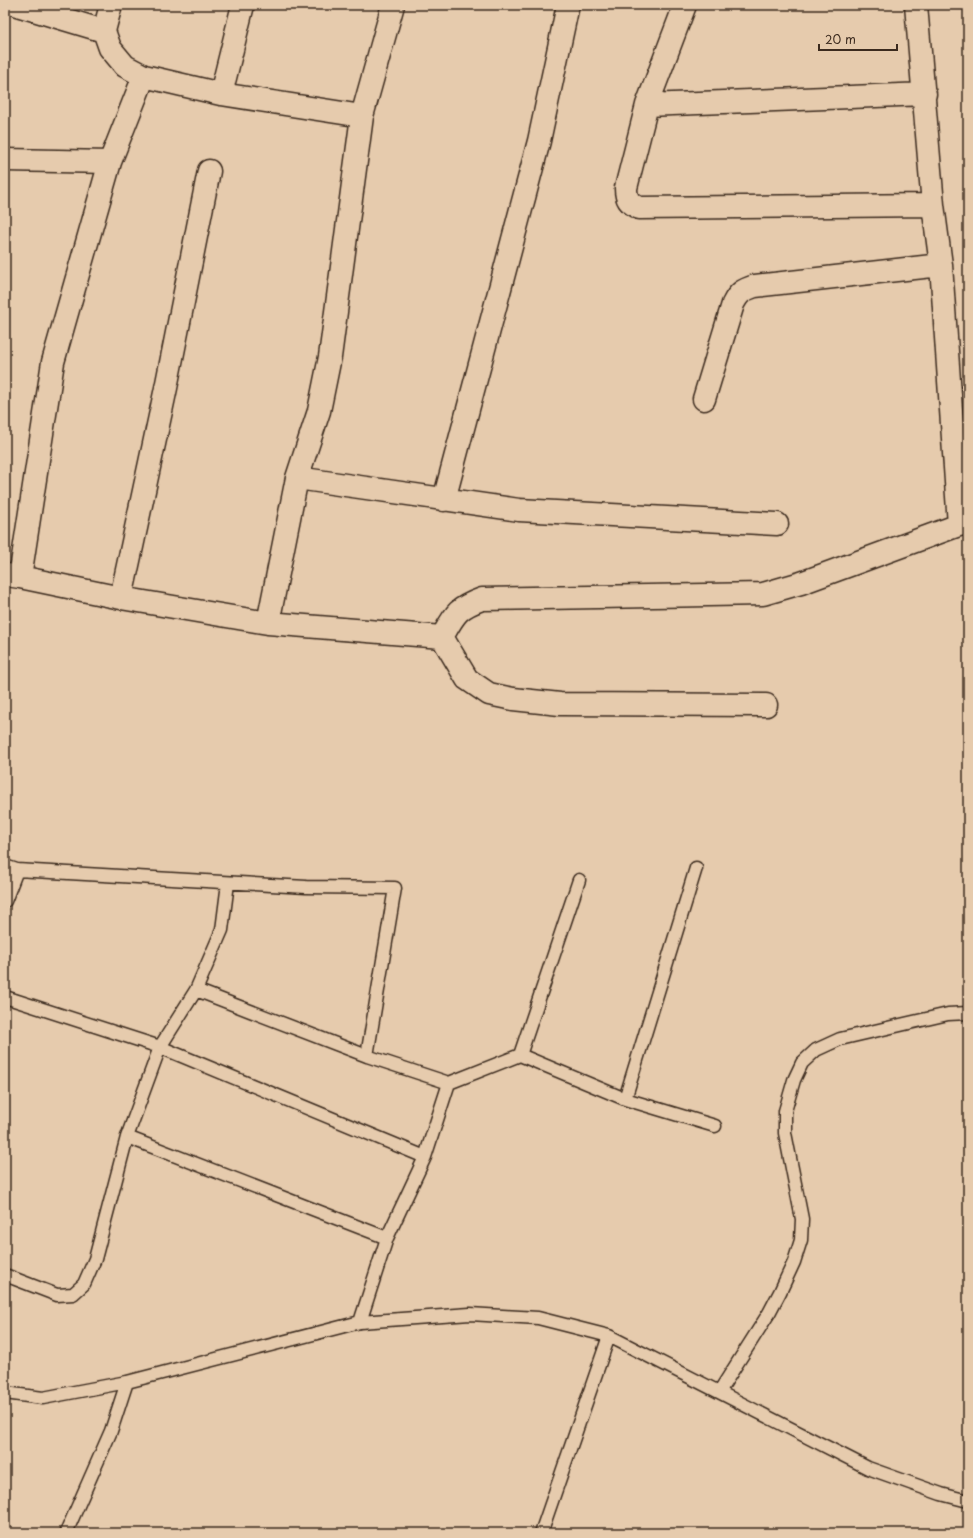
<svg xmlns="http://www.w3.org/2000/svg" width="973" height="1538" font-family="'Playpen Sans',sans-serif">
<rect width="100%" height="100%" fill="#e6cbad"/>
<filter id="ink" filterUnits="userSpaceOnUse"><feTurbulence type="fractalNoise" baseFrequency=".025" numOctaves="2"/><feDisplacementMap in="SourceGraphic" scale="8" xChannelSelector="R" yChannelSelector="G"/><feConvolveMatrix kernelMatrix="1 2 1 2 8 2 1 2 1" color-interpolation-filters="sRGB"/></filter>
<g filter="url(#ink)">
<g fill="none" stroke-linecap="round" stroke-linejoin="round">
<defs>
<path id="lane" d="M 5,866 L 17,870 L 306,887 L 395,888 L 367,1056 L 196,990
M 5,901 L 17,870
M 5,997 L 160,1047 L 425,1157 L 387,1238
M 520,1055 L 625,1099 L 696,868
M 367,1056 L 449,1083 L 425,1157
M 449,1083 L 520,1055 L 579,880
M 625,1099 L 715,1126
M 5,1275 L 57,1295 L 73,1294 L 84,1284 L 95,1259 L 127,1137
M 360,1322 L 470,1314 L 538,1318 L 609,1336 L 541,1533
M 609,1336 L 868,1468 L 941,1494 L 968,1501
M 127,1382 L 360,1322 L 387,1238 L 127,1137 L 160,1047 L 196,990 L 222,930 L 228,883
M 719,1392 L 769,1313 L 780,1292 L 794,1262 L 801,1240 L 802,1219 L 785,1133 L 785,1111 L 794,1080 L 802,1063 L 816,1050 L 840,1039 L 948,1014 L 968,1013
M 5,1393 L 43,1398 L 127,1382 L 111,1431 L 66,1533"/>
<path id="street" d="M 17,5 L 104,31
M 111,5 L 104,31 L 110,48 L 125,66 L 144,76 L 221,94 L 362,116
M 685,5 L 647,105 L 626,188 C 626,199 629,203 639,208 L 933,205
M 916,5 L 933,205 L 941,265 L 959,525
M 221,94 L 243,5
M 647,105 L 925,94
M 5,160 L 110,162
M 704,399 L 733,304 C 739,292 743,290 755,286 L 941,265
M 297,478 L 519,510 L 777,524
M 444,500 L 539,141 L 568,5
M 6,575 L 20,577 L 121,598 L 268,623 L 442,637
M 20,577 L 53,362 L 110,162 L 144,76
M 121,598 L 166,388 L 209,171
M 268,623 L 297,478 L 319,411 L 330,357 L 362,116 L 393,5
M 442,637 C 455,614 457,608 482,599 L 763,594 L 801,583 L 959,525 L 968,523
M 442,637 L 467,679 L 489,694 L 513,699 L 560,704 L 766,705"/>
</defs>
<use href="#lane" stroke="#3b2a1e" stroke-width="15"/>
<use href="#street" stroke="#3b2a1e" stroke-width="25"/>
<use href="#lane" stroke="#e6cbad" stroke-width="12"/>
<use href="#street" stroke="#e6cbad" stroke-width="22"/>
</g>
</g>
<rect width="973" height="1538" fill="none" stroke="#e6cbad" stroke-width="20"/>
<rect x="10" y="10" width="953" height="1518" fill="none" stroke="#3b2a1e" stroke-width="1.5" filter="url(#ink)"/>
<path d="M819 44v6h78v-6" fill="none" stroke="#3b2a1e" stroke-width="2"/>
<text x="825" y="44" font-size="12" fill="#3b2a1e" stroke="#e6cbad" stroke-width="3" paint-order="stroke">20 m</text>
</svg>
